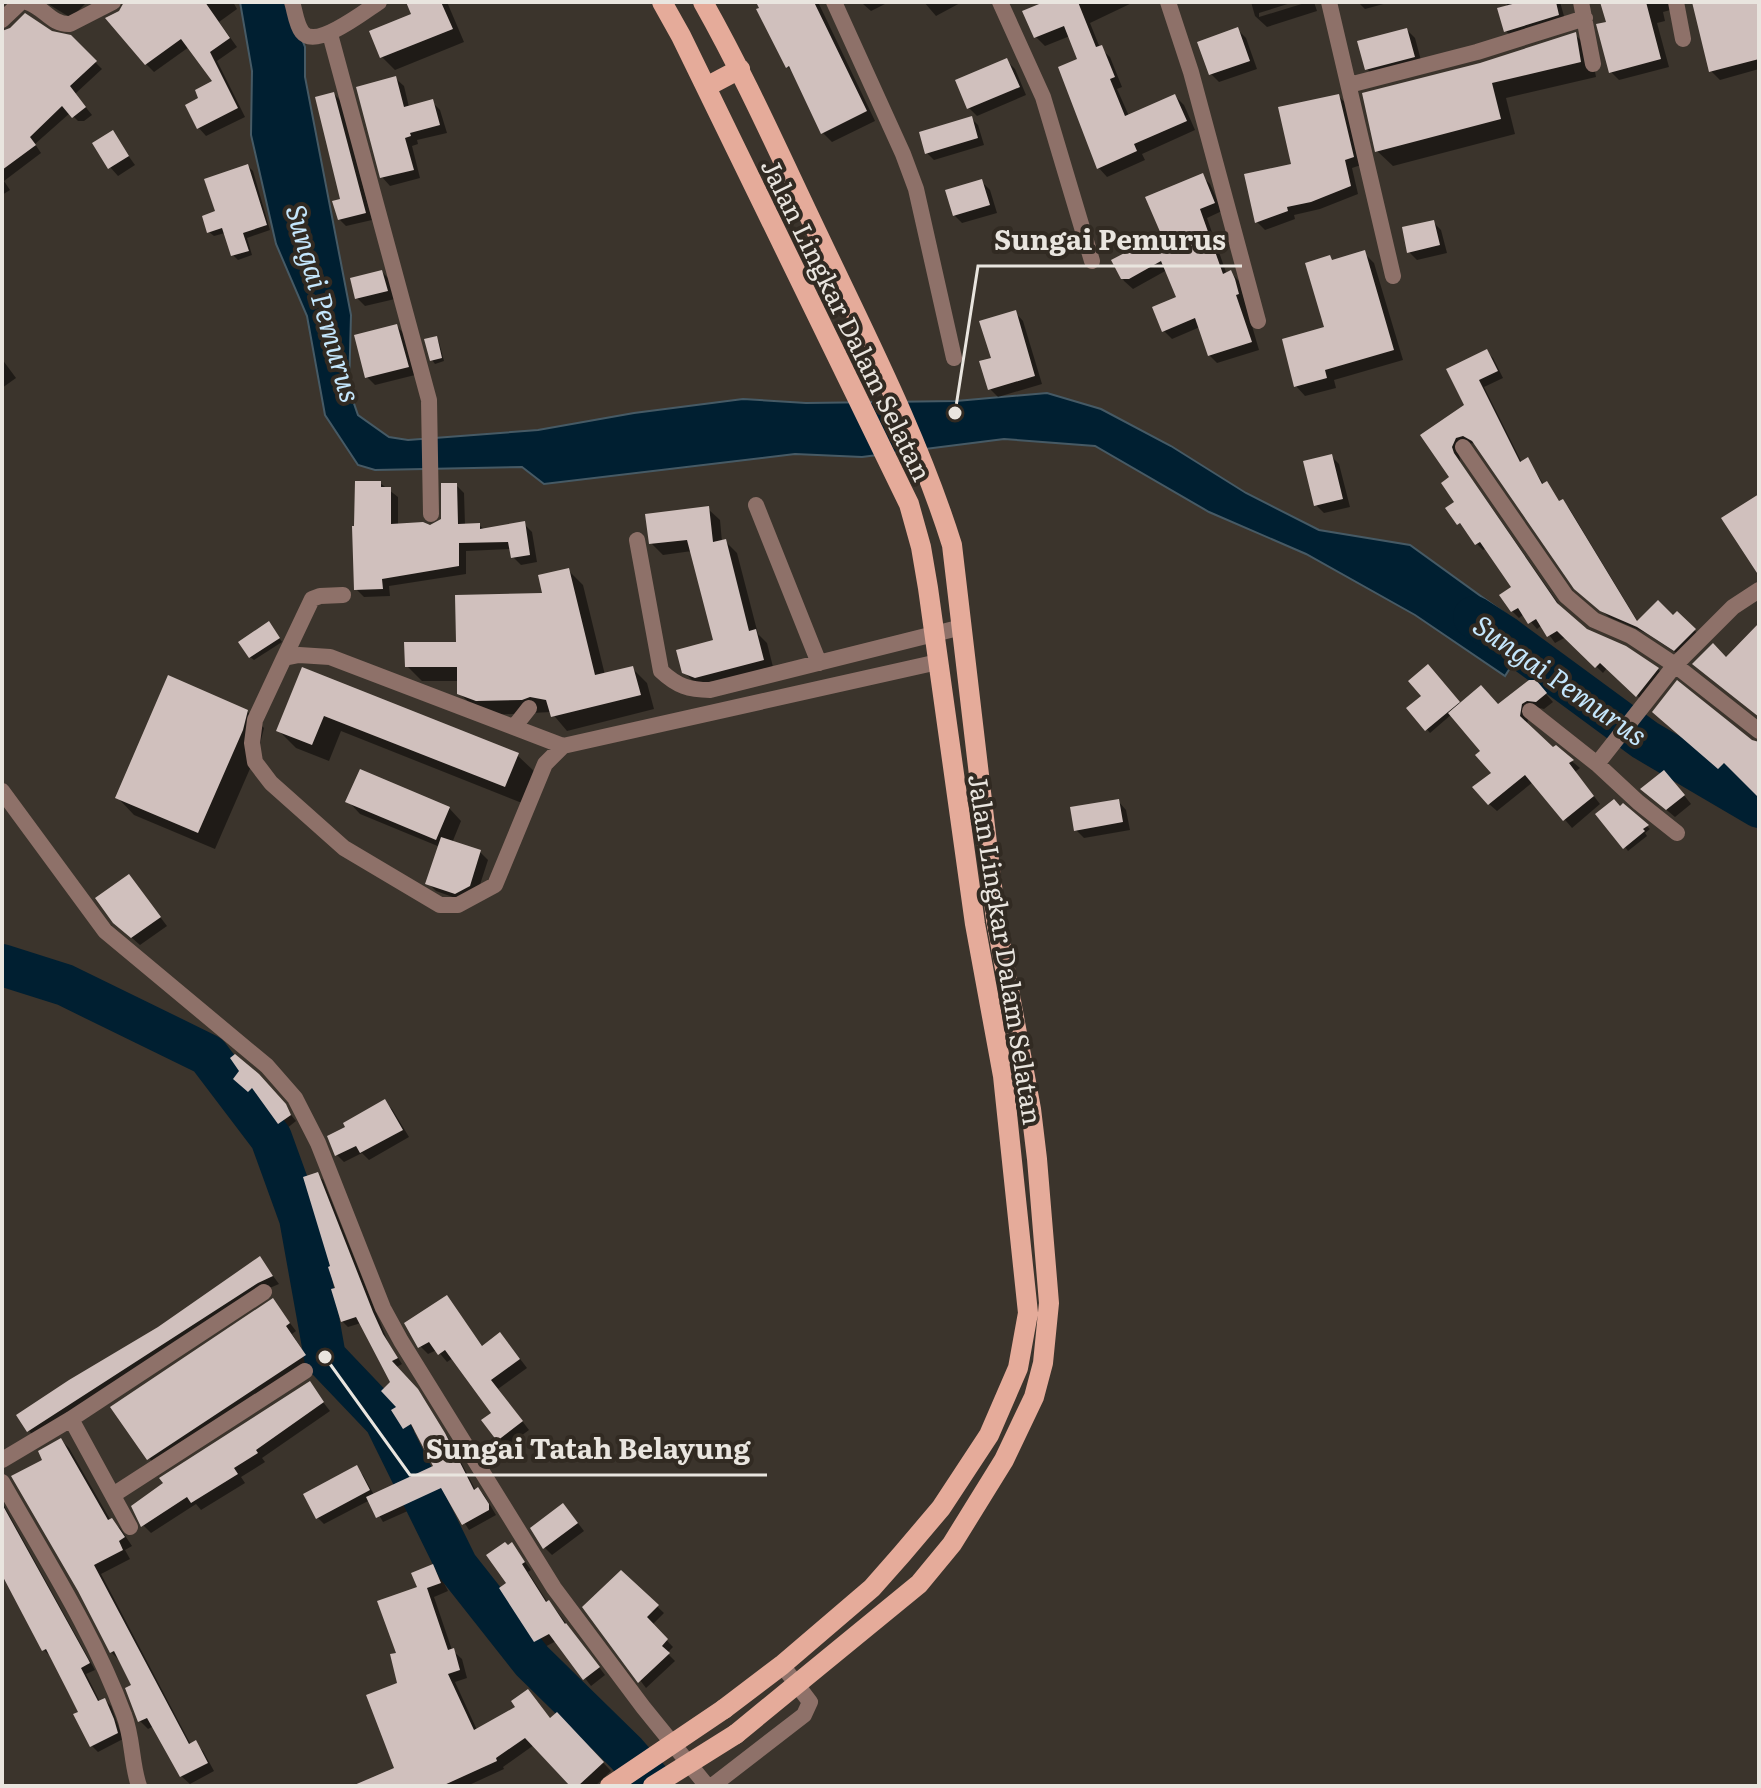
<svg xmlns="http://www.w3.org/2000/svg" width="1761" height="1788" font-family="Literata,serif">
<rect width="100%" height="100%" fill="#3b342c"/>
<path fill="#001f31" stroke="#465a65" stroke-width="2" d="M 240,2 L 287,2 L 305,47 L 305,77 L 351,315 L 349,389 L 358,415 L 389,437 L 408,440 L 538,430 L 634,413 L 743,399 L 806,403 L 956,401 L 1047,393 L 1101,409 L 1171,446 L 1246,493 L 1319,530 L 1410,545 L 1532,633 L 1505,676 L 1415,615 L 1306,554 L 1209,512 L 1095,446 L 1004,439 L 862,457 L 795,454 L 544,484 L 522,467 L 375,470 L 358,465 L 325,415 L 307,316 L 276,244 L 251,135 L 252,71 Z"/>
<path fill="#0007" d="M 45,2 L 87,2 L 71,18 Z
M 124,2 L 233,2 L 237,9 L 219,22 L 237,47 L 217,61 L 245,117 L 206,136 L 198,127 L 201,99 L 215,82 L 189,47 L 154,72 L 146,64 L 124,10 Z
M 408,2 L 447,2 L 464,42 L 395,70 L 382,57 L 371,32 L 413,15 Z
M 758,2 L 818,2 L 875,121 L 832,142 L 822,132 L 796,75 L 787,66 Z
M 867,2 L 889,2 L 871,11 L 863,4 Z
M 924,2 L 962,2 L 936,16 Z
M 1046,2 L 1134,2 L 1090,23 L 1100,48 L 1110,57 L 1122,87 L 1117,89 L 1129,116 L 1175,96 L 1184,105 L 1195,130 L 1142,154 L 1145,160 L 1107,177 L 1098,167 L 1080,60 L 1070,36 L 1045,46 L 1036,37 L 1025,12 Z
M 1251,2 L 1294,2 L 1259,13 L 1259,17 L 1308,2 L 1314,2 L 1317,11 L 1267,27 L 1255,16 Z
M 1358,2 L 1391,2 L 1365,9 Z
M 1507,2 L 1560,2 L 1566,23 L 1514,39 L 1506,31 Z
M 1602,2 L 1678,2 L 1674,9 L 1663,12 L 1665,21 L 1657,23 L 1669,67 L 1619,80 L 1611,72 L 1608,23 Z
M 1692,2 L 1759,2 L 1759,69 L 1720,80 L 1711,71 L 1694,3 Z
M 1238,30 L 1246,38 L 1257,69 L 1219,82 L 1211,74 Z
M 1407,30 L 1415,38 L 1422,64 L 1375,77 L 1367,69 Z
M 52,33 L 70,37 L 102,69 L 75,94 L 92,115 L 84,121 L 78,121 L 70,113 L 35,144 L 41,153 L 4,181 L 10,190 L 2,195 L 2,42 Z
M 1575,35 L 1591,50 L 1596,77 L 1506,98 L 1515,134 L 1393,166 L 1377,151 L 1480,65 Z
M 1007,61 L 1015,69 L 1026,95 L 977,116 L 969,108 Z
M 395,78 L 404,86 L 409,107 L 432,102 L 440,110 L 447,133 L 417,140 L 418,144 L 412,146 L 420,178 L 390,186 L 382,177 Z
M 334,94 L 341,101 L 372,220 L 346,226 L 339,219 L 342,201 Z
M 1338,96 L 1347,104 L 1361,165 L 1352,168 L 1358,194 L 1320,209 L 1294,215 L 1295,219 L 1265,230 L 1257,222 L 1247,176 L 1293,165 Z
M 971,118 L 978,125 L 984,145 L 934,160 L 927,153 L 921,133 Z
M 112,133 L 135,165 L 118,176 L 110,167 Z
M 248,166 L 253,171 L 270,230 L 247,238 L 252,255 L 238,260 L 233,255 L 225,233 L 214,236 L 209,232 L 217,213 Z
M 1202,176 L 1210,184 L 1222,211 L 1207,218 L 1227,275 L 1231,273 L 1239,281 L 1259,350 L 1217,363 L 1209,355 L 1200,327 L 1172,339 L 1164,331 L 1178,298 L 1167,270 L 1133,289 L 1124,281 L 1114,261 L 1163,235 Z
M 982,182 L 990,190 L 997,213 L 962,223 L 954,215 Z
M 1433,222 L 1441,230 L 1447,253 L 1417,260 L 1409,252 Z
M 1364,253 L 1374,263 L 1403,360 L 1334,380 L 1336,388 L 1305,396 L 1296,386 L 1327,328 L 1330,258 L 1333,261 Z
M 382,272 L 390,280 L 395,299 L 365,306 L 357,298 Z
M 1015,312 L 1023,321 L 1042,384 L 998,397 L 990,389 L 994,359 Z
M 397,326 L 405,335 L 415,375 L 375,385 L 367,377 Z
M 436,338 L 439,342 L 444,361 L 435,364 L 432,360 Z
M 1486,351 L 1493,358 L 1503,378 L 1484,387 L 1522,463 L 1528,460 L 1544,485 L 1547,484 L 1560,503 L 1562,502 L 1569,508 L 1638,622 L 1673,618 L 1677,613 L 1701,637 L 1681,656 L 1646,633 L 1609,617 L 1583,595 L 1476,443 L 1464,444 L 1459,450 L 1460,462 L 1562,609 L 1586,630 L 1658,669 L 1664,676 L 1644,702 L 1607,668 L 1603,673 L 1566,637 L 1555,643 L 1542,625 L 1537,629 L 1524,614 L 1519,618 L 1512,611 L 1514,587 L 1487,548 L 1483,550 L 1477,544 L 1448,509 L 1457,502 L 1451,478 L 1423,436 L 1467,406 Z
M 2,359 L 16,378 L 2,388 Z
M 1331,456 L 1339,464 L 1350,507 L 1324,513 L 1316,505 Z
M 380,483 L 398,497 L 398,525 L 431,527 L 443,520 L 456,485 L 464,493 L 465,525 L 479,525 L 485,530 L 524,524 L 532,532 L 537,562 L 521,565 L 513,557 L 511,549 L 466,551 L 466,574 L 389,586 L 390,596 L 364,597 L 356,589 Z
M 708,509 L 720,520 L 722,542 L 725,541 L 737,553 L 758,634 L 767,643 L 774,671 L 696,684 L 684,672 L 715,642 L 692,551 L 663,555 L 651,543 Z
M 568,570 L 583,585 L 605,675 L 632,668 L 647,683 L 654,709 L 567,731 L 551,712 L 493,715 L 475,708 L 459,693 L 459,681 L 422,681 L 407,666 L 458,644 L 545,595 Z
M 272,627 L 282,642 L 254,660 L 250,657 Z
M 1428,667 L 1461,705 L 1498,707 L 1533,679 L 1553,702 L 1544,709 L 1535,707 L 1529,711 L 1527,725 L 1553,750 L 1556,748 L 1580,768 L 1575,772 L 1600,804 L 1572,828 L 1533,782 L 1497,811 L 1489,804 L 1494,773 L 1483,752 L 1452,714 L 1430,733 L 1409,709 L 1424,697 Z
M 303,670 L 517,755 L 535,772 L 522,803 L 341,731 L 329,761 L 296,748 L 279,731 Z
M 247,711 L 264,728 L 259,748 L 215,849 L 134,815 L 117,797 Z
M 1663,720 L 1759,744 L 1759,795 L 1733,770 L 1727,776 Z
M 1672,780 L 1691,804 L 1675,817 L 1651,797 Z
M 348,801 L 449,808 L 461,821 L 452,843 L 480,852 L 488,860 L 477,894 L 464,901 L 436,891 L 428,883 L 440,847 L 360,814 Z
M 1118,801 L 1126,810 L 1130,830 L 1084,838 L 1076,830 Z
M 1623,806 L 1650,829 L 1645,833 L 1647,836 L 1628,851 L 1625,847 L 1620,808 Z
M 129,876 L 167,926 L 140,945 L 124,931 Z
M 265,1083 L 296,1121 L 286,1129 L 258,1094 L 256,1097 L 241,1085 Z
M 385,1102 L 392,1109 L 409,1137 L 369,1160 L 362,1153 L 344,1162 L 337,1155 L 348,1128 Z
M 317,1175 L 323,1180 L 388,1342 L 402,1364 L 395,1368 L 423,1397 L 450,1441 L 476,1491 L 478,1489 L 484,1495 L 496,1515 L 469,1530 L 446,1494 L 383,1522 L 370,1500 L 324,1524 L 317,1517 L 356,1468 L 363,1475 L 374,1495 L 435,1467 L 416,1430 L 410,1433 L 405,1428 L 393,1383 L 361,1323 L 348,1327 L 342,1321 Z
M 260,1258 L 279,1284 L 265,1290 L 36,1438 L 29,1431 L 19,1416 L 159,1328 Z
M 447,1297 L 483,1347 L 508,1343 L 527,1368 L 498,1389 L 529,1430 L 506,1447 L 498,1439 L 494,1413 L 453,1358 L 447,1362 L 437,1350 L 428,1354 L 420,1346 Z
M 273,1301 L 296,1331 L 292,1334 L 312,1364 L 156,1466 L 149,1458 Z
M 309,1384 L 330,1411 L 262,1458 L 265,1462 L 241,1477 L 245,1483 L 201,1510 L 196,1504 L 151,1533 L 143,1525 Z
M 61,1440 L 69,1448 L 111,1521 L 120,1528 L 132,1546 L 125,1550 L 130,1559 L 101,1574 L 191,1745 L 195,1743 L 203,1751 L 214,1771 L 190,1784 L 181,1776 L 154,1726 L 148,1729 L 140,1721 L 134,1685 L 119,1660 L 111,1652 L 44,1461 Z
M 2,1502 L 95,1670 L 86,1674 L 100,1702 L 105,1700 L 111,1706 L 123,1739 L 98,1752 L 92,1746 L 80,1713 L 50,1656 L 44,1650 L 2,1574 Z
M 571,1514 L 584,1531 L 552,1555 L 544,1547 Z
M 512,1544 L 531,1570 L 528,1572 L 548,1603 L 556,1610 L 605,1675 L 591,1686 L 556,1641 L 543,1648 L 535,1641 L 508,1584 L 508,1548 Z
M 432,1566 L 440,1575 L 448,1591 L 434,1597 L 452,1650 L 462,1659 L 467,1678 L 455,1682 L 477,1730 L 551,1720 L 557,1714 L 611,1771 L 595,1786 L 573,1786 L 534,1745 L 503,1767 L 504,1769 L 467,1786 L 378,1786 L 397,1769 L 399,1654 L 420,1588 Z
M 621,1572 L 664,1613 L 652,1625 L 673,1647 L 667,1653 L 675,1661 L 646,1688 L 585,1608 Z"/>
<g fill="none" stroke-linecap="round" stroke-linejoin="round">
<path stroke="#001f31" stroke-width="42" d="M 1474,617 L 1505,637 L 1645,740 L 1759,807
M 2,965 L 65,985 L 208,1055 L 271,1138 L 300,1218 L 325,1357 L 385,1420 L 457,1566 L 532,1661 L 626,1753 L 655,1786"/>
</g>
<path fill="#d0c0bd" d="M 124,2 L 205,2 L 230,38 L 210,52 L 238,108 L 197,129 L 185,105 L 198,98 L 195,90 L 212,81 L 181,39 L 145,65 L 105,18 L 119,11 Z
M 406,2 L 441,2 L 453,29 L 380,58 L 369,31 L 411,14 Z
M 756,2 L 814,2 L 867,111 L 821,134 L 789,66 L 786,68 L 756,9 L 759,8 Z
M 1044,2 L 1078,2 L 1096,47 L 1102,45 L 1115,77 L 1110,79 L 1125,116 L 1175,94 L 1187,121 L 1134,144 L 1137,151 L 1097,169 L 1058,67 L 1077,59 L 1064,26 L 1034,38 L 1022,11 Z
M 1520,2 L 1556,2 L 1559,15 L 1504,32 L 1497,8 Z
M 1600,2 L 1646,2 L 1661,59 L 1609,73 L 1596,24 L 1606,22 Z
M 1692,2 L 1759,2 L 1759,59 L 1709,72 Z
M 25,13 L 52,31 L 71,35 L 97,61 L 70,86 L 86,107 L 72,118 L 62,106 L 30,137 L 36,145 L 2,170 L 2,31 L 10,28 Z
M 1238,27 L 1250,61 L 1209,75 L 1197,42 Z
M 1407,28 L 1415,57 L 1365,70 L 1357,41 Z
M 1576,32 L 1581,62 L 1492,83 L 1501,119 L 1375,152 L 1362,93 L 1480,63 Z
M 1007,58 L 1020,87 L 967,109 L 955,80 Z
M 396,76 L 404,107 L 433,99 L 440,125 L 410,133 L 411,136 L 405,138 L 414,170 L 380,178 L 356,87 Z
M 334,92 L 366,213 L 338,220 L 332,201 L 340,199 L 315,97 Z
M 1339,94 L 1354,157 L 1345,160 L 1351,186 L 1311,202 L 1287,207 L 1288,211 L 1255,223 L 1244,174 L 1291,164 L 1278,107 Z
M 972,116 L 978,138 L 925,154 L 919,132 Z
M 113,130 L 129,156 L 108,169 L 92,143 Z
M 248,164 L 267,225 L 243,233 L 249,251 L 231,256 L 222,228 L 207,233 L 202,216 L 215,211 L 204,179 Z
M 1203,173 L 1215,203 L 1200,209 L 1223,274 L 1231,270 L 1235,279 L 1239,294 L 1236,295 L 1252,342 L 1208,356 L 1195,318 L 1162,332 L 1152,307 L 1176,297 L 1161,261 L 1129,279 L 1121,279 L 1111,260 L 1161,234 L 1145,197 Z
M 982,179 L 990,205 L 953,216 L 945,190 Z
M 1434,220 L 1440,245 L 1407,253 L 1402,227 Z
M 1365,250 L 1394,350 L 1325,370 L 1327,378 L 1294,387 L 1282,339 L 1324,327 L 1305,263 L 1330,255 L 1332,260 Z
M 382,270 L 388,291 L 355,299 L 350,278 Z
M 1016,310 L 1035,376 L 988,390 L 979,361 L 991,358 L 979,321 Z
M 397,324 L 409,367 L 365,378 L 354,335 Z
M 437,336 L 442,358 L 430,361 L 424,339 Z
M 1487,349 L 1498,371 L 1479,380 L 1520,462 L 1528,457 L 1542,484 L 1547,481 L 1559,501 L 1563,499 L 1637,621 L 1658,600 L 1673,615 L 1677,611 L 1696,629 L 1674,651 L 1637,627 L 1600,611 L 1574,589 L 1472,441 L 1463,436 L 1456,438 L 1452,447 L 1454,453 L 1557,603 L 1587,629 L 1626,646 L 1659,668 L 1636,697 L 1600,663 L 1595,668 L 1557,631 L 1547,637 L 1536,619 L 1528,624 L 1518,608 L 1511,612 L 1499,595 L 1511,587 L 1480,542 L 1475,545 L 1460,523 L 1457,525 L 1445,508 L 1454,502 L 1441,483 L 1449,477 L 1420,435 L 1464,405 L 1446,369 Z
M 1332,454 L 1343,499 L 1314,506 L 1303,461 Z
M 355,481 L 381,481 L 381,487 L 391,487 L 391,524 L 423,522 L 430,525 L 441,519 L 441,483 L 457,483 L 458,524 L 480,523 L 480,529 L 525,521 L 530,555 L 511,558 L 508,542 L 459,543 L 459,566 L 382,579 L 383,589 L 354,590 L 352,526 L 354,526 Z
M 1759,494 L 1759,576 L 1721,518 Z
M 709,506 L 713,542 L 726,539 L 749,631 L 756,629 L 764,660 L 695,678 L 682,673 L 676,650 L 713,640 L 687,540 L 649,544 L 645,514 Z
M 569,568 L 595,675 L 633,666 L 641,695 L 551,717 L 546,700 L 530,697 L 522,700 L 476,701 L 457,694 L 457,667 L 405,667 L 404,642 L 456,642 L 455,595 L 542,593 L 538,575 Z
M 269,621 L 280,638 L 249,658 L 238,642 Z
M 1759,623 L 1759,717 L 1692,664 L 1713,643 L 1726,657 Z
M 1428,664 L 1460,702 L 1425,731 L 1406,708 L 1421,696 L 1408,681 Z
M 302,667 L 519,753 L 505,787 L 324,716 L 312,745 L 276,731 Z
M 168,675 L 248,710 L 243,730 L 198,833 L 115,798 Z
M 1529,680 L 1536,680 L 1547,693 L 1536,702 L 1527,701 L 1522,704 L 1520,716 L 1553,747 L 1556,745 L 1574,760 L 1569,763 L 1594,796 L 1563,821 L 1525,775 L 1488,805 L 1472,787 L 1491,773 L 1475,755 L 1480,751 L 1448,713 L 1481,685 L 1498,704 Z
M 1677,680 L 1752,740 L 1759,742 L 1759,798 L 1724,763 L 1718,769 L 1652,712 Z
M 360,769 L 450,807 L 436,840 L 345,802 Z
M 1664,770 L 1685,795 L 1666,810 L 1640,789 Z
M 1119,799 L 1123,822 L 1074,831 L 1070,807 Z
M 1614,799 L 1620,806 L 1623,803 L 1649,825 L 1643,829 L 1645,831 L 1623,849 L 1595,814 Z
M 441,837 L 481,850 L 470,886 L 455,894 L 425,884 Z
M 129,874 L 161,917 L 131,938 L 113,923 L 95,898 Z
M 235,1054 L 259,1074 L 286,1104 L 291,1115 L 278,1124 L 252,1088 L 248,1092 L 233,1079 L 239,1071 L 230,1058 Z
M 385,1099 L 403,1130 L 360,1153 L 356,1146 L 335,1156 L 327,1136 L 345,1127 L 343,1123 Z
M 318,1172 L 373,1312 L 383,1334 L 398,1358 L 392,1361 L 418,1389 L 445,1433 L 474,1490 L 478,1487 L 489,1504 L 489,1510 L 462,1525 L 441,1488 L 376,1518 L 366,1497 L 433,1466 L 411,1424 L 403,1429 L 391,1410 L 396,1407 L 381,1391 L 390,1382 L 356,1317 L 341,1322 L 331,1289 L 335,1288 L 328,1267 L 330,1266 L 303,1177 Z
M 260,1256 L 273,1276 L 258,1283 L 27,1432 L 16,1415 L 69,1380 L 158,1327 Z
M 447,1295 L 482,1346 L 500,1332 L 520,1359 L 491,1380 L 523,1421 L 497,1441 L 481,1420 L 491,1413 L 445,1350 L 438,1355 L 429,1342 L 418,1348 L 404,1323 Z
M 273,1298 L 290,1323 L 286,1326 L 306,1355 L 147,1460 L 110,1407 Z
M 310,1381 L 324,1402 L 256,1450 L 258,1453 L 234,1468 L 238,1474 L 191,1503 L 187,1497 L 141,1527 L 131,1506 L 163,1483 L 159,1478 Z
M 61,1438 L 108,1520 L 112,1518 L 125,1537 L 119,1541 L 123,1550 L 94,1565 L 189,1744 L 196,1740 L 208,1763 L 180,1777 L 147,1718 L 138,1722 L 125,1688 L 131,1685 L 114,1651 L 110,1653 L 78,1591 L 11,1476 L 42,1460 L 38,1451 Z
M 357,1465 L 370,1490 L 316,1519 L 303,1494 Z
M 563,1503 L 578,1523 L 543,1549 L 530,1528 Z
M 2,1504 L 88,1659 L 90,1663 L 81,1668 L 98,1701 L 105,1698 L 114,1719 L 118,1733 L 90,1747 L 73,1714 L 78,1712 L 68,1692 L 46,1649 L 42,1651 L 2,1575 Z
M 505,1542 L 508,1545 L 512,1542 L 525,1562 L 522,1564 L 546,1602 L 549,1600 L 565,1624 L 566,1623 L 600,1667 L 583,1680 L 549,1634 L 534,1642 L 499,1588 L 506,1583 L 486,1555 Z
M 433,1564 L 441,1583 L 427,1588 L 448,1650 L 454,1648 L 460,1670 L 448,1674 L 474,1730 L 515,1707 L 511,1701 L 528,1689 L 550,1718 L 557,1712 L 604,1762 L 578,1786 L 570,1786 L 525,1738 L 496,1758 L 497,1761 L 442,1786 L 352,1786 L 394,1768 L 366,1695 L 397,1683 L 390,1654 L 396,1653 L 377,1601 L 417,1587 L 411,1573 Z
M 621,1570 L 659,1605 L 647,1617 L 668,1639 L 662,1646 L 670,1653 L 638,1683 L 582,1607 Z"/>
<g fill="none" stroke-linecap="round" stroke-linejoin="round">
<path stroke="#8e7169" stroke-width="16" d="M 27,2 C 44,7 51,25 70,24 L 113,2
M 292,2 C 295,11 296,24 302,32 C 316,50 365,11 379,2
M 834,2 L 903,154 L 916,189 L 954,358
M 1000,2 L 1043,97 L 1092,261
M 1168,2 L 1191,72 L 1258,321
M 1329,2 L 1393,276
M 1581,2 L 1593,64
M 1676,2 L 1683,39
M 2,20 L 21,2
M 330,34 L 429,400 L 431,514
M 1349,85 L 1477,52 L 1585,18
M 1463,447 L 1566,596 L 1594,620 L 1631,636 L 1675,665 L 1733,607 L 1759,590
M 756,505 L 819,663
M 637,540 L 661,671 C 677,686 689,690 710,690 L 962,627
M 284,658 L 312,599 L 320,596 L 343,595
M 1530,711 L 1597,764 L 1675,665 L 1759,731
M 514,727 L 529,708
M 563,746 L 330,657 L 299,655 L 284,658 L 255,720 L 252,743 L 255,762 L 271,783 L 344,848 L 440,905 L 458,905 L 495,885 L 545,764 L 563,746 L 938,662
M 1597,764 L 1638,802 L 1677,833
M 2,791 L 105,931 L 267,1066 L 295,1098 L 318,1143 L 383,1308 L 401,1341 L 554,1588 L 643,1707 L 707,1786
M 71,1419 L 130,1527
M 2,1460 L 71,1419 L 264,1292
M 2,1482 C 45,1558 94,1633 124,1715 C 133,1738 131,1763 139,1786
M 113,1495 L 305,1371
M 712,1786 L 804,1715 L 810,1702 L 782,1665"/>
<path stroke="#e5ab9a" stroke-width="20" d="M 662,2 L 681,36 L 909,504 L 921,547 L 928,588 L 975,924 L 1003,1076 L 1028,1313 L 1018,1368 L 989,1435 L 941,1508 L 902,1554 L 872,1588 L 782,1665 L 724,1709
M 703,2 C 747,80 783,162 822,243 C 869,342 919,440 952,545 L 996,920 L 1031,1109 L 1037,1159 L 1049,1303 L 1043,1363 L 1034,1397 L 1004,1460 L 952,1544 L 919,1584 L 736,1734
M 706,87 L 740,69"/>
<path stroke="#e5ab9a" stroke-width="20" d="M 610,1786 L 724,1709
M 653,1786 L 736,1734"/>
</g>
<g text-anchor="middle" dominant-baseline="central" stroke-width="8" stroke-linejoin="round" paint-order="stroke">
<g font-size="26" fill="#e9e5df" stroke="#312a22">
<text transform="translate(848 319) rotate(64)">Jalan Lingkar Dalam Selatan</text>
<text transform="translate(1007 949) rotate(81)">Jalan Lingkar Dalam Selatan</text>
</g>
<g font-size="28" font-style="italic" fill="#c4e6fc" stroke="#312a22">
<text transform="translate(325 303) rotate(74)">Sungai Pemurus</text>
<text transform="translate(1561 679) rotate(35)">Sungai Pemurus</text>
</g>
</g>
<path fill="none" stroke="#e9e5df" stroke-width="3" d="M955 413L978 266H1242M325 1357L410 1475H767"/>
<g fill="#e9e5df" stroke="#312a22" stroke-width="3">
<circle cx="955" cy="413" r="8"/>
<circle cx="325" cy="1357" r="8"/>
</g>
<g font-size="28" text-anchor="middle" font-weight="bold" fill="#e9e5df" stroke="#312a22" stroke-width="8" stroke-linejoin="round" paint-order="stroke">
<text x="1110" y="250">Sungai Pemurus</text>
<text x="588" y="1459">Sungai Tatah Belayung</text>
</g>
<rect width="1761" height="1788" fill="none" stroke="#e9e5df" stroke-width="8"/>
</svg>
